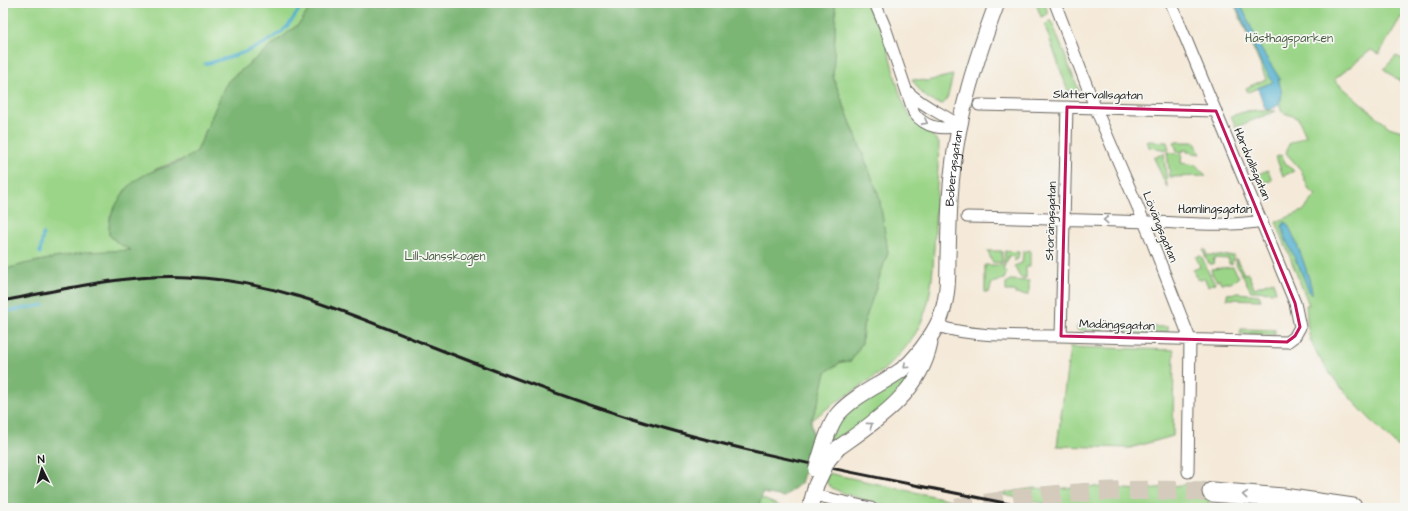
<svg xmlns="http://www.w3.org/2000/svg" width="1408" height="511" font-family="'Architects Daughter',sans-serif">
<rect width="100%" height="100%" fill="#f6f6f2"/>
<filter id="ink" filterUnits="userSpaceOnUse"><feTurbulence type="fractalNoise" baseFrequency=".025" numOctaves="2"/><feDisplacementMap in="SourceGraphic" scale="8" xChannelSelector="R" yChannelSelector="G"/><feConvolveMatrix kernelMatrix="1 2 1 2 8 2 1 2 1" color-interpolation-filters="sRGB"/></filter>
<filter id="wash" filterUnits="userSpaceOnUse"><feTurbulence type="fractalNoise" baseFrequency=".012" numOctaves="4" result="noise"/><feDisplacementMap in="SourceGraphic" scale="16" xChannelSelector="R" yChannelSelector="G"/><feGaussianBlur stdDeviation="0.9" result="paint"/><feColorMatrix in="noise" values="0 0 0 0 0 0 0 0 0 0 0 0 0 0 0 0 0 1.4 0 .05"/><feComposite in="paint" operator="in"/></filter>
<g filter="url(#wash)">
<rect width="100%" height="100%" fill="#f5ead9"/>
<path fill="#9bd588" stroke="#5c7852" d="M 3,3 L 313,3 L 300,23 L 229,80 L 224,88 L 197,151 L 189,157 L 156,169 L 125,190 L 110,216 L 109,235 L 119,244 L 133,250 C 86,252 47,257 3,270 Z
M 834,3 L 867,3 C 889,31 891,76 906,109 C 913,125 930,129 939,143 C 938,172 936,201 935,231 C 932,283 934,323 892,362 C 868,386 836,399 811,421 L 820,397 L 826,372 L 841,362 L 851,361 L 862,343 L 863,326 L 888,252 L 879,196 L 833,77 L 836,11 Z
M 1036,3 L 1045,3 L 1048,14 L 1041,17 Z
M 1234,3 L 1405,3 L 1405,17 L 1401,17 L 1379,54 L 1371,50 L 1334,80 L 1389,127 L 1405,132 L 1405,453 C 1376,426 1325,377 1311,341 C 1307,330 1307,317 1306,305 L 1309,305 L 1276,222 L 1303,211 L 1316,195 L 1309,190 L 1301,170 L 1286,153 L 1289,144 L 1306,136 L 1298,118 L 1282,112 L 1276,93 L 1269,84 L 1248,92 L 1246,88 L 1266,79 Z
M 1051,20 L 1079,91 L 1068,91 L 1045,26 Z
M 1396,56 L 1405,60 L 1405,85 L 1384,69 Z
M 953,75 L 947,100 L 943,104 C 927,102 920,92 912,79 L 927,81 Z
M 1261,110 L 1276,111 L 1236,127 L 1231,116 L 1247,111 Z
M 1147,141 L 1167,142 L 1169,150 L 1149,147 Z
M 1174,142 L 1195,142 L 1200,154 L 1187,152 L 1187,150 L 1183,150 L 1183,152 L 1177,151 Z
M 1167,152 L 1182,154 L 1181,163 L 1196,165 L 1206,176 L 1170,177 Z
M 1164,153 L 1167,187 L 1154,158 Z
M 1281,155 L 1286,164 L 1294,171 L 1283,176 L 1276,157 Z
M 1268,170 L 1272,180 L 1260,185 L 1256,175 Z
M 1030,250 L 1030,267 L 1026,267 L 1026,278 L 1020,277 L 1014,266 L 1022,263 L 1023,252 Z
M 1203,250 L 1206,250 L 1206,255 L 1234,256 L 1232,264 L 1229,264 L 1229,259 L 1214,258 L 1213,264 L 1210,264 L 1206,259 Z
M 988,251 L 1002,251 L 1002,263 L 992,262 Z
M 1005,251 L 1019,252 L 1018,259 L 1014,261 L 1014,256 L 1008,256 L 1008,261 L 1004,263 Z
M 1201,256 C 1206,265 1208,274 1215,283 L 1208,286 L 1204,278 L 1198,280 L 1193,270 L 1200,267 L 1196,257 Z
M 1236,258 L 1244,274 L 1248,273 L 1254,288 L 1273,281 L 1276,292 L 1251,291 L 1236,264 Z
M 985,265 L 1005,265 L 1003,270 L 1007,272 L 1004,279 L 992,283 L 989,292 L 985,293 Z
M 1233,267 L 1239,277 L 1231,283 L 1221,283 L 1219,279 L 1217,281 L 1212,274 L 1211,269 Z
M 1010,280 L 1029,281 L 1029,295 L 1015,294 L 1015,291 L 1006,291 L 1006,283 Z
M 1237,293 L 1259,295 L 1261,300 L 1227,299 L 1227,294 Z
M 1077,326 L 1103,326 L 1103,331 L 1077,330 Z
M 1119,326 L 1168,327 L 1168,332 C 1157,332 1147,335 1135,335 C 1130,334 1125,331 1119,331 Z
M 1241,329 L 1275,330 L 1275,335 L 1240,334 Z
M 1070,347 L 1174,350 L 1173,436 L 1130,448 L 1057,446 Z
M 916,365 L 900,394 L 834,447 L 825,431 L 834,419 Z
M 828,473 L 960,502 L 980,508 L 894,508 L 845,494 L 832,488 L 826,482 Z
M 1196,483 L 1210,483 L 1209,508 L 1065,508 L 999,494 L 1035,488 L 1054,489 L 1084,486 L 1140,490 Z
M 761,498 L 784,508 L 758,508 Z"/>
<path fill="#7cb674" stroke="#4c6948" d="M 313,3 L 834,3 L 836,11 L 833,77 L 879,196 L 888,252 L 863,326 L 862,343 L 851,361 L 841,362 L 826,372 L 820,397 L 811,421 L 814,440 L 801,483 L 784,497 L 763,493 L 758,508 L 3,508 L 3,270 L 24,264 L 85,252 L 131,250 L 119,244 L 109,235 C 108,222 111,214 117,203 C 140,162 167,175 197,151 L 224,88 L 229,80 L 300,23 Z"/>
<path fill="#51b0cf" stroke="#366676" d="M 1235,3 L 1240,3 L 1261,49 L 1280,79 L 1278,80 C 1284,94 1284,107 1267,110 L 1265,108 L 1258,88 L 1273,82 L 1261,63 Z
M 1285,222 C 1291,224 1313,284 1312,294 L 1309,292 L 1300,269 L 1286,240 L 1282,226 Z"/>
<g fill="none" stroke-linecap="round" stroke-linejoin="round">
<path stroke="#51b0cf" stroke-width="3" d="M 205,64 C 232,57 258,50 280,33 C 290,26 297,13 303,3
M 40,253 L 43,234
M 3,312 L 44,305"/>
</g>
</g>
<g filter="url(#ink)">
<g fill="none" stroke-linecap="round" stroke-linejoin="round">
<path stroke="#d4cbbd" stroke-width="19" stroke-dasharray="19 10" stroke-linecap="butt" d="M 956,508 C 1041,493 1127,487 1212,492"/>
<defs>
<path id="street" d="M 875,3 L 885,27 L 914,113 C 925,128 943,130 960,126
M 1055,3 L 1095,107 L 1148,231 L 1190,339 L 1188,472
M 908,92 C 925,108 942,113 960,126
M 979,105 L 1216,111
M 967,217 C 1029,218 1091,220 1153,222 C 1187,223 1228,227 1262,221
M 937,326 C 977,338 1019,335 1060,336 C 1136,338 1211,340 1287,342 L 1295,336 L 1300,327 L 1295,303 L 1171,3
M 1061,336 L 1067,107
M 814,495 L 871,508"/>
<g id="secondary">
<path id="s1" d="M 824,444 C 828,434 831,422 838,414 C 855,395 880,385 900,371 C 914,362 933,335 940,319 C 948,299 948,277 948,256 C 949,229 949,202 952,175 C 958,115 976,59 997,3"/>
<path d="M 838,448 C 876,421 920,393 930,343"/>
<path d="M 810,508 L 816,485"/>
</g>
<path id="highway" d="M 1212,492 L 1283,498 L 1353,508"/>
</defs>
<use href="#street" stroke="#68645e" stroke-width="13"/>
<use href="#secondary" stroke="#68645e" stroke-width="17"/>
<use href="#highway" stroke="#68645e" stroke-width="21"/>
<use href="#street" stroke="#fff" stroke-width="11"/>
<use href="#secondary" stroke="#fff" stroke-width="15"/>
<use href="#highway" stroke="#fff" stroke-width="19"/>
<path stroke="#1c1c1c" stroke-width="3" d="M 3,301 C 64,289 125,274 188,277 C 275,281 343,311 423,343 C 492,370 562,397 633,419 C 763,459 897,480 1029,508"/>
<defs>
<path id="secondary-bridge" d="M 816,470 L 824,444
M 816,485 L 828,460 L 838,448"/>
</defs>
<use href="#secondary-bridge" stroke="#68645e" stroke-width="17" stroke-linecap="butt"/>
<use href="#secondary-bridge" stroke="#fff" stroke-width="15"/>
</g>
<defs><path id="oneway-chevron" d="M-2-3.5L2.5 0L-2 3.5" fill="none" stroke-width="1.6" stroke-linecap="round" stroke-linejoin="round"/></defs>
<g stroke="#999">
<use href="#oneway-chevron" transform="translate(925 122) rotate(28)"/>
<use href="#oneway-chevron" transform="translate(1106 220) rotate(-177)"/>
<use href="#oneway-chevron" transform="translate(906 366) rotate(137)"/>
<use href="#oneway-chevron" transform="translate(870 425) rotate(-36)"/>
<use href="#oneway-chevron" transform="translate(1245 495) rotate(-175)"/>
</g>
</g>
<path fill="none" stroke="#c2185b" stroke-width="3" stroke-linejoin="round" d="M 1067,107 L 1216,111 L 1295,303 L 1300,327 L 1295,336 L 1287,342 L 1061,336 Z"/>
<g text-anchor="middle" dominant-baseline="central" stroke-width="3.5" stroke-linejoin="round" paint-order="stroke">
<g font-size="12" fill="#485d42" stroke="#f6f6f2">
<text x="1289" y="38">Hästhagsparken</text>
<text x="445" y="256">Lill-Jansskogen</text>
</g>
<g font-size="12" fill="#1c1c1c" stroke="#f6f6f2">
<text transform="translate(1098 95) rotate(1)">Slåttervallsgatan</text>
<text transform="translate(1252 164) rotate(67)">Hårdvallsgatan</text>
<text stroke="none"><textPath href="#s1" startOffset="327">Bobergsgatan</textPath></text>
<text x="1215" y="209">Hamlingsgatan</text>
<text transform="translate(1051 221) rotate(-88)">Storängsgatan</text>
<text transform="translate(1160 227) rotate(68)">Lövängsgatan</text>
<text transform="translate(1117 325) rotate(2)">Madängsgatan</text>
</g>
</g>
<rect width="1408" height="511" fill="none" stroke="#f6f6f2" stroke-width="16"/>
<g transform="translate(42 469) rotate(355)" stroke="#f6f6f2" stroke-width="3" paint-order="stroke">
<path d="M0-3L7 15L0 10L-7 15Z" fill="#1c1c1c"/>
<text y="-6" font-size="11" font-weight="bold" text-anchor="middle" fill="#1c1c1c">N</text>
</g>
</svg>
